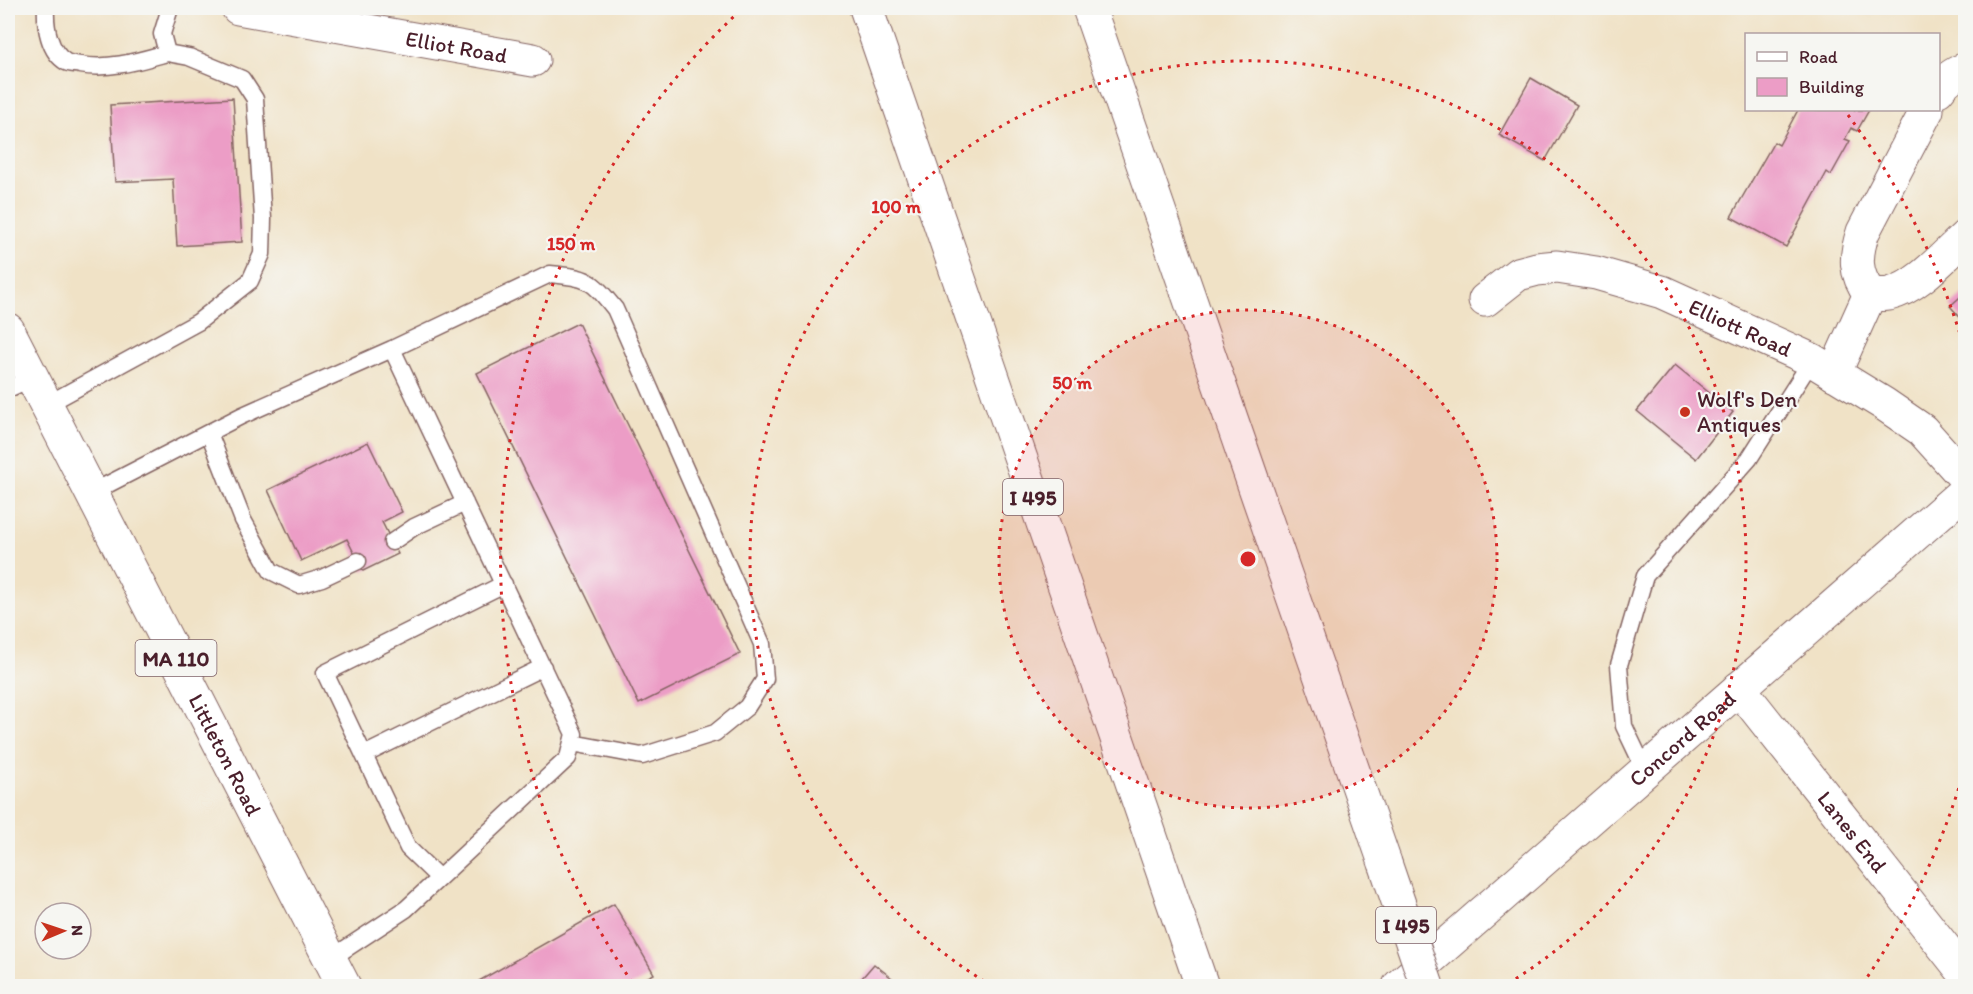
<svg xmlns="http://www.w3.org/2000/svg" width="1973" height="994" font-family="Itim,sans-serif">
<rect width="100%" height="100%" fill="#f6f6f2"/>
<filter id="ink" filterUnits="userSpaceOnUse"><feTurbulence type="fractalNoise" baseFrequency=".0167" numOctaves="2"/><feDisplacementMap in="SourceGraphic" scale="12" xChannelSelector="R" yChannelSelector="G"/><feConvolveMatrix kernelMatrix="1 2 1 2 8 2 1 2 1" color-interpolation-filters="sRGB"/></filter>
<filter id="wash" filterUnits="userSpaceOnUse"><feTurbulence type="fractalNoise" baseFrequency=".008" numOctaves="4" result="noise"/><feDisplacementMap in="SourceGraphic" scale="24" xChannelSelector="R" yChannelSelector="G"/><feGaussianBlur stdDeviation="1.35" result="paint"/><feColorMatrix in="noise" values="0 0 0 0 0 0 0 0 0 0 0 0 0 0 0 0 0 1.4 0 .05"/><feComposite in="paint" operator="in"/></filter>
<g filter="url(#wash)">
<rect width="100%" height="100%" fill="#f0e2c6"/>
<g id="blocks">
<path fill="#ec9dc6" d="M 1531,78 L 1577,105 L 1545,161 L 1499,135 Z
M 233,98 L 242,242 L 177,246 L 173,179 L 115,182 L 110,105 Z
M 1798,110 L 1869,110 L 1857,131 L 1851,128 L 1845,139 L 1850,141 L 1831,175 L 1827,172 L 1786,247 L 1731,217 L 1774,142 L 1779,145 Z
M 1966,292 L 1966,324 L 1950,306 Z
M 578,323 L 740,654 L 639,704 L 477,373 Z
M 1675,365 L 1733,412 L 1696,459 L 1637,411 Z
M 368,442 L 402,512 L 382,522 L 398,554 L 363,571 L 347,539 L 301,561 L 268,490 Z
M 614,904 L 654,974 L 631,986 L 482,986 L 479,981 Z
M 874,964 L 902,986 L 855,986 Z"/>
</g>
</g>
<g filter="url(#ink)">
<use href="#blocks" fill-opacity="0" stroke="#846361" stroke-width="1.5"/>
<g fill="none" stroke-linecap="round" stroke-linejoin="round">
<defs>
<path id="service" d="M 46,8 C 45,26 49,52 66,62 C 70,64 76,64 80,65 C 110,70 138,61 167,53
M 392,349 L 550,274 C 589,278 591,279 615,309 L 762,644 L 765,679 L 747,707 L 715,733 L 642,756 L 572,743
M 8,389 L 32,378
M 46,405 L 198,322 L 250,281 L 262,254 L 263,219 L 255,99 L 242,79 L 189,57 L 167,53 L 162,34 L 170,8
M 209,433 L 243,520 L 271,571 L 299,585 L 322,578 L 358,561
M 91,493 L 241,416 L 392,349 L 574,734 L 568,758 L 406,909 L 330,959
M 392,542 L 414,527 L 465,503
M 364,755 L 543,667
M 1645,770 L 1624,726 L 1619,665 L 1645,576 L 1749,459 L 1812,360
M 439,878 L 408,848 L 325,673 L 504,584"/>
<g id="minor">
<path id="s1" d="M 238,8 L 533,60"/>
<path d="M 1938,90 C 1945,80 1954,73 1966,69"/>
<path d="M 1870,294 C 1854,273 1855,256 1863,232 L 1927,110"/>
<path d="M 1870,294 C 1876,294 1883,295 1889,294 C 1917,288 1945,255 1966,236"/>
<path id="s2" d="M 1485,300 L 1518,274 L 1537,269 L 1557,267 L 1596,273 L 1662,292 L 1812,360 L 1884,404 L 1922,430 L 1966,479"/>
<path d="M 1834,374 L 1870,294"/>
<path id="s3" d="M 1739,688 L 1966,975"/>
</g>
<g id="secondary">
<path id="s4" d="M 1399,986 L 1966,490"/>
</g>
<g id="primary">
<path id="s5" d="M 8,330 L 344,986"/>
</g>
<path id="motorway" d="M 866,8 L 1202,986
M 1089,8 L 1385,863"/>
</defs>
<use href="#service" stroke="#846361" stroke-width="19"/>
<use href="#minor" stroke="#846361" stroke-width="35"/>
<use href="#secondary" stroke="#846361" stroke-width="35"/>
<use href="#primary" stroke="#846361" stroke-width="35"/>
<use href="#motorway" stroke="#846361" stroke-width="35"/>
<use href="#service" stroke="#fff" stroke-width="16"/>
<use href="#minor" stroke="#fff" stroke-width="33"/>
<use href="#secondary" stroke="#fff" stroke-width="33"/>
<use href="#primary" stroke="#fff" stroke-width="33"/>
<use href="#motorway" stroke="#fff" stroke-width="33"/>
<defs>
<path id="motorway-bridge" d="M 1385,863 L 1427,986"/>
</defs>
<use href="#motorway-bridge" stroke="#846361" stroke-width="35" stroke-linecap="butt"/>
<use href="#motorway-bridge" stroke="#fff" stroke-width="33"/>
</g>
</g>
<circle cx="1248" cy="559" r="249" fill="#d62828" fill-opacity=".12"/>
<g fill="none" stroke="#d62828" stroke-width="3" stroke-dasharray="3 6">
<circle cx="1248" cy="559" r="249"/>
<path d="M992 986A498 498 0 1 1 1504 986"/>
<path d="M1964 771A747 747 0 0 1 1864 982M632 982A747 747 0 0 1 743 8M1848 115A747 747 0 0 1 1964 347"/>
</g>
<circle fill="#c8321e" stroke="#f6f6f2" stroke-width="2" cx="1685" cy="412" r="6"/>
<g text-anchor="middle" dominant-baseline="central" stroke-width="4.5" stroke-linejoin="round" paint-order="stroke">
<g fill="#f6f6f2" stroke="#7e6067" stroke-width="1.5">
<rect x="1003" y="479" width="60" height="36" rx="4.5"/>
<rect x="135.5" y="640" width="81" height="36" rx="4.5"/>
<rect x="1376" y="907" width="60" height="36" rx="4.5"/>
</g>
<g font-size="21" font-weight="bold" fill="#4a1f2b">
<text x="1033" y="497">I 495</text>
<text x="176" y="658">MA 110</text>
<text x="1406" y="925">I 495</text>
</g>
<g font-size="22" fill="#4a1f2b" stroke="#f6f6f2">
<text stroke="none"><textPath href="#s1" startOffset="222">Elliot Road</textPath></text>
<text stroke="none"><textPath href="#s2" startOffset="276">Elliott Road</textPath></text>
<text stroke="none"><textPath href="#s4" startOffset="376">Concord Road</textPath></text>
<text stroke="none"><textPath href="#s5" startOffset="477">Littleton Road</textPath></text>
<text stroke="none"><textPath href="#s3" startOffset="183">Lanes End</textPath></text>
</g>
<g font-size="22" fill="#4a1f2b" stroke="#f6f6f2" text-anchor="start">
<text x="1697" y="399">Wolf's Den<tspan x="1697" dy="25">Antiques</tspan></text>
</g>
</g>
<circle cx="1248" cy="559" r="9" fill="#d62828" stroke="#f6f6f2" stroke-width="3"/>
<g font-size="18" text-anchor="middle" font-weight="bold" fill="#d62828" stroke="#f6f6f2" stroke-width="4.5" stroke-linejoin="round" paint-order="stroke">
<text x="896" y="213">100 m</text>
<text x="571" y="250">150 m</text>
<text x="1072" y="389">50 m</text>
</g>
<rect width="1973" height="994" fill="none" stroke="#f6f6f2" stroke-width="30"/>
<rect x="1745" y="33" width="195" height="78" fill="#f6f6f2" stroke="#b1a0a2" stroke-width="1.5"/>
<rect x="1757" y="52" width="30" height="9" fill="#ffffff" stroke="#b1a0a2" stroke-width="1.5"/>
<text x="1799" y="63" font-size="18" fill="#4a1f2b">Road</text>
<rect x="1757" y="78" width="30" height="18" fill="#ec9dc6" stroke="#b1a0a2" stroke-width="1.5"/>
<text x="1799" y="93" font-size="18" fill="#4a1f2b">Building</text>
<g transform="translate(63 931) rotate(88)"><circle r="28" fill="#f6f6f2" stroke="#b1a0a2" stroke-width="1.5"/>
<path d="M0-4.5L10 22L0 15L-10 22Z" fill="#c8321e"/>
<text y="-9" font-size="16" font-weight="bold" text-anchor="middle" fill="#4a1f2b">N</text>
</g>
</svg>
